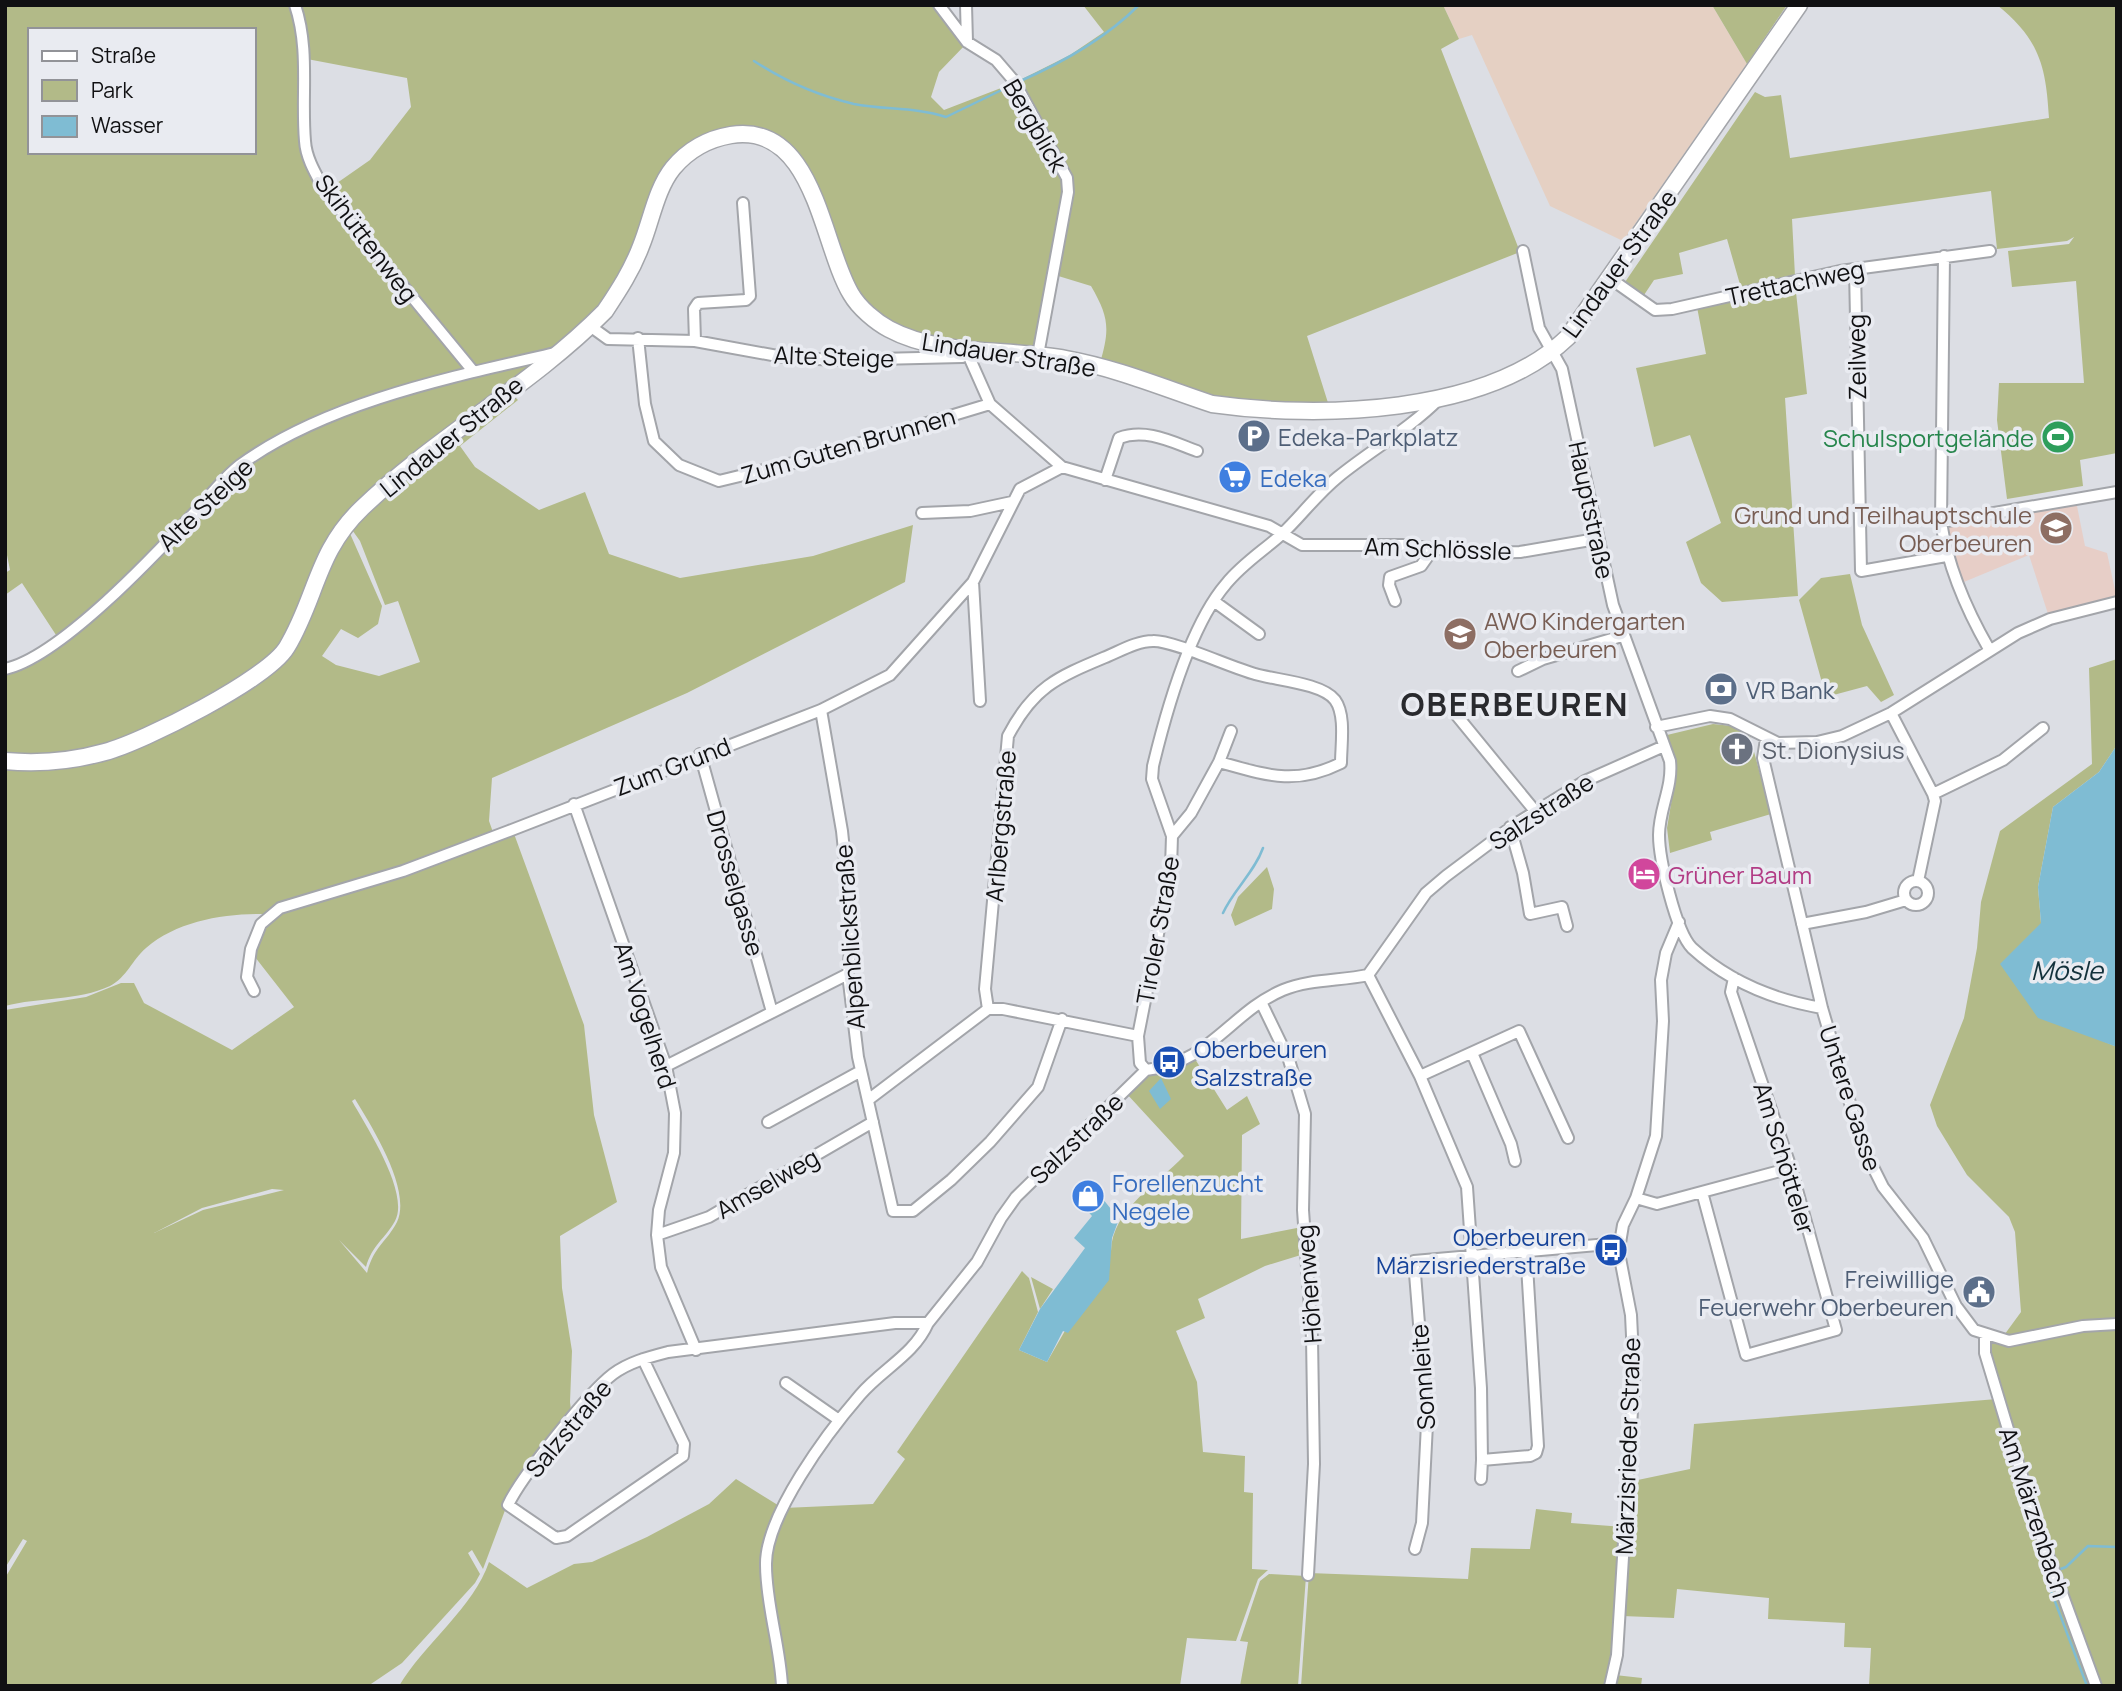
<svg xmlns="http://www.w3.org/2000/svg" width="2122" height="1691" font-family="Manrope,sans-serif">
<rect width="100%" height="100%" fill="#dcdee4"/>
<path fill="#e5d0c3" d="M 1443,5 L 1712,5 L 1747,64 L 1623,241 L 1550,206 L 1472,35 L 1459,39 Z"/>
<path fill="#e7cec7" d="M 2076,501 L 2085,546 L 2107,553 L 2117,599 L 2049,617 L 2029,555 L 1959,584 L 1943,523 Z"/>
<path fill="#b2ba88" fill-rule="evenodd" d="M 5,5 L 937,5 L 967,43 L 939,72 L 931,97 L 944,110 L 1014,83 L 1065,178 L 1037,350 L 918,337 L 891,326 L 855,294 L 815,187 L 754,132 L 681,153 L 636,246 L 601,308 L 551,351 L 468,370 L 268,444 L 58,638 L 22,583 L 5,595 L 5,573 L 10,570 L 5,545 ZM 30,30 L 254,30 L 254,152 L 30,152 ZM 307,59 L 407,78 L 411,107 L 370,160 L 327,190 L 306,142 Z
M 1083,5 L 1443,5 L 1459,39 L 1441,49 L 1520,252 L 1307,336 L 1329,406 L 1233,403 L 1100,363 C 1110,329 1109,317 1091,286 L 1055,275 L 1070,192 L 1016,82 L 1070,55 L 1104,32 Z
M 1712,5 L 1787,5 L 1747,64 Z
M 1997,5 L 2117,5 L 2117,453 L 2080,460 L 2083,486 L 2007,499 L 1997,420 L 1999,383 L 2084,383 L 2076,281 L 2012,287 L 2008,251 L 2069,244 L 2074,237 L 2067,241 L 1997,249 L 1991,191 L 1792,219 L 1795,276 L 1741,288 L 1727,239 L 1679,253 L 1683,274 L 1654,280 L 1642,298 L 1623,285 L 1755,92 L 1765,97 L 1781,95 L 1790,158 L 2049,118 C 2046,65 2039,39 1997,5 Z
M 1795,283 L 1807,394 L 1785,398 L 1798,596 L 1722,602 L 1701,583 L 1686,542 L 1721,523 L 1690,435 L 1654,447 L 1636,368 L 1706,354 L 1697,307 Z
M 538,359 L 392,474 L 333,529 L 318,554 L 296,619 L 266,665 L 145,731 L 72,755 L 5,757 L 5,671 L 40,657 L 239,468 L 297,432 L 378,403 L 473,374 Z
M 511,393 L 518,400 L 460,446 L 475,467 L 539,510 L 585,492 L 609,554 L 680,578 L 813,556 L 913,525 L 905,582 L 687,693 L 492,778 L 489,821 L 494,835 L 268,914 C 227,913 178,920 146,948 C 132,960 127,977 110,986 C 78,1001 39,997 5,1006 L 5,765 L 72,764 L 274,669 L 348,529 L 382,606 L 378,624 L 358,638 L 341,629 L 322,656 L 336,665 L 379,676 L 420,662 L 398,601 L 385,605 L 360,541 L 350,527 L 366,510 Z
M 1850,574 L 1862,625 L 1894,695 L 1881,702 L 1867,686 L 1826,697 L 1799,600 L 1821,578 Z
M 2117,659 L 2117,745 L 2099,772 L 2053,807 L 2038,887 L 2041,923 L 2079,1031 L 2117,1047 L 2117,1321 L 2002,1338 L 2021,1312 L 2015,1232 L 2009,1217 L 1967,1175 L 1937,1126 L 1930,1105 L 1964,1018 L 1977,948 L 1981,902 L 2000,831 L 2092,764 L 2089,668 Z
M 1713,724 L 1732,726 L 1750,737 L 1771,814 L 1710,832 L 1712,840 L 1670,853 L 1667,828 L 1676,774 L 1667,735 Z
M 513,831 L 584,1025 L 594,1115 L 617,1202 L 560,1236 L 562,1288 L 572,1351 L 570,1402 L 572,1418 L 510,1497 L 483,1569 L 472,1550 L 468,1553 L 480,1574 L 475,1583 L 402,1663 L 368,1686 L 5,1686 L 5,1578 L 27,1541 L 23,1539 L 5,1568 L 5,1010 L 86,997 L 121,983 L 134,983 L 144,1003 L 232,1050 L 294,1007 L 251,952 L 269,917 ZM 355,1099 C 372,1127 412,1190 397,1222 C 386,1243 374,1246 367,1273 L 339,1240 L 366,1267 C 372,1245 385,1239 395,1221 C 410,1193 367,1128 352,1101 ZM 272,1189 L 284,1190 L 203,1210 L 154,1233 L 202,1208 Z
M 1267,867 L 1274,889 L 1272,909 L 1235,926 L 1231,915 L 1238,897 Z
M 1195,1059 L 1227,1110 L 1247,1096 L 1260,1124 L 1242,1135 L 1241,1239 L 1302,1227 L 1304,1254 L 1265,1266 L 1198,1299 L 1205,1318 L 1176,1331 L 1197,1382 L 1203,1452 L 1245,1456 L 1244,1492 L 1253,1493 L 1252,1569 L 1268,1570 L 1258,1579 L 1236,1641 L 1187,1638 L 1180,1686 L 784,1686 L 768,1567 L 784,1508 L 873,1504 L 905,1459 L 897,1452 L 1022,1271 L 1029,1278 L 1038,1312 L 1019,1350 L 1047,1362 L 1111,1251 C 1112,1210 1157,1184 1184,1156 L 1126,1093 L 1148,1072 L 1173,1068 Z
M 1031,1277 L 1053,1289 L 1040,1309 Z
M 2117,1326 L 2117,1686 L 2098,1686 L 2016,1454 L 1987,1338 Z
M 1997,1399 L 2094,1686 L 1869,1686 L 1871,1648 L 1844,1647 L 1845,1623 L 1768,1619 L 1769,1598 L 1677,1589 L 1674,1618 L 1622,1616 L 1633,1481 L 1690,1469 L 1694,1424 Z
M 736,1479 L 781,1507 L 767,1537 L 780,1686 L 399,1686 C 424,1644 474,1607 489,1562 L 527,1588 L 574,1564 L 592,1562 L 647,1537 L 709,1504 Z
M 1536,1509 L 1572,1513 L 1571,1523 L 1624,1527 L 1615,1656 L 1608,1686 L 1301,1686 L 1309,1573 L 1468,1579 L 1471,1548 L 1530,1549 Z
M 1269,1574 L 1306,1576 L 1298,1686 L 1240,1686 L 1248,1642 L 1240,1641 L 1260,1581 Z
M 1615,1675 L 1642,1678 L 1641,1686 L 1613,1686 Z"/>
<path fill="#7fbcd3" d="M 2117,745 L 2117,1047 L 2038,1018 L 2000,964 L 2041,923 L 2038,887 L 2053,807 L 2099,772 Z
M 1161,1078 L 1171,1099 L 1160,1109 L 1149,1091 Z
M 1090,1183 L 1119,1219 L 1112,1238 L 1109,1280 L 1068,1333 L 1063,1331 L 1047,1362 L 1019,1350 L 1040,1309 L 1085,1248 L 1074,1238 L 1092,1216 L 1074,1196 Z"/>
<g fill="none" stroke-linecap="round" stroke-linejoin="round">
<path stroke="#7fbcd3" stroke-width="2.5" d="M 754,61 C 783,80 819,96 854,104 C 884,110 916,107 946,117 L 1012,85
M 1018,82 C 1062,63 1105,39 1139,5
M 1223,913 C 1234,889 1254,873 1263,848
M 2058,1570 L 2066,1567 L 2088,1546 L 2117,1547
M 2048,1573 L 2045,1575 L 2087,1686"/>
<defs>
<path id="minor" d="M 295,5 C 310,50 301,95 305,141 C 306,159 317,176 325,191 L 473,371
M 939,5 L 967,42 L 996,60 L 1014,81 L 1067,178 L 1068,192 L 1038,355
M 966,5 L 967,42
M 1523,251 L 1539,328 L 1562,369 L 1613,605 L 1670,761 C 1673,787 1659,809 1659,835 C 1659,859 1676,932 1692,948 C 1728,981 1775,1000 1822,1008
M 1855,269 L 1861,571 L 1946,556
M 1611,279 L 1655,310 L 1672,309 L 1840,271 L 1990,251
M 590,326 L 608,339 L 695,341 L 783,357 L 835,360 L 962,357 L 972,349
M 638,338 L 645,404 L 654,441 L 679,465 L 719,481 L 801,461 L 990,404
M 695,341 L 694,309 L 698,303 L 746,300 L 750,296 L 743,203
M 972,349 L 970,359 L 990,404 L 1062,467 L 1269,526 L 1302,545 L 1402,545 L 1478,553 L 1520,552 L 1596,539
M 1105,480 L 1119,438 C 1146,428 1172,442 1197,451
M 922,513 L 970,511 L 1012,502
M 1941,522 L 1944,256
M 973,582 L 980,701
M 1395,601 L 1389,585 L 1390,577 L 1421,566 L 1433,549
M 1215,602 L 1259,634
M 1989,649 C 1966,609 1948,568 1941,522 L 2117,492
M 5,669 C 60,657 156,554 196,511 C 210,496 224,477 240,465 C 327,402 452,377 555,353
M 1518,671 L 1543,659 L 1622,636
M 1449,706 L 1535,811
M 821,710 L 842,831 L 852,928 L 848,974 L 858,1057 L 893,1211 L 913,1211 L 951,1180 L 990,1142 L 1038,1087 L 1062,1019
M 1891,713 L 1933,794
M 1656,727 L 1710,716 L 1730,719 L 1778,743 L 1817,742 L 1842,736 L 1891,713 L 2018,633 L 2050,619 L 2117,602
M 1766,739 L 1763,758 L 1822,1008 L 1863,1147 L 1883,1187 L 1923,1238 L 1956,1306 L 1974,1330 L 2009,1341 L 2083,1326 L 2117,1324
M 700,754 L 772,1012
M 1219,762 L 1231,731
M 574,804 L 666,1066 L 675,1113 L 674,1153 L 659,1210 L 657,1235 L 661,1267 L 696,1350
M 1510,827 L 1523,873 L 1530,914 L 1562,907 L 1567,926
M1904 893a12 12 0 1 1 24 0a12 12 0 1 1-24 0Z
M 1918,881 L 1935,801 L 1933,794 L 2003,760 L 2043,728
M 1802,924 L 1866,912 L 1906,900
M 1368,975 L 1420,1076 L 1467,1187 L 1481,1388 L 1482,1460 L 1530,1456 L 1536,1453 L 1538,1446 L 1526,1249
M 254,991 L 247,977 L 251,949 L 261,924 L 280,908 L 403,871 L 509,831 L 821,710 L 890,675 L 973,582 L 1020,489 L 1062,467
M 1261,1002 L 1289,1060 L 1305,1114 L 1303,1210 L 1312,1338 L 1314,1464 L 1308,1575
M 988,1009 L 985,989 L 1008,736 C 1034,686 1058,677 1108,656 C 1122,650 1138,641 1153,641 C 1172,640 1232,668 1255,674 C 1275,680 1322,683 1335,700 C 1346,715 1341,745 1341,763 C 1295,786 1266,775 1219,762 L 1191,813 L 1172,836
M 1472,1053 L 1511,1144 L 1515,1161
M 666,1066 L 848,974
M 1146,1070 L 1140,1063 L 1138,1036 L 1171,868 L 1172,836 L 1152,779 L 1153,766 C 1166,712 1190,626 1226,584 C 1242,564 1263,551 1282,534 C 1301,516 1317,494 1338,477 C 1371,450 1408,430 1439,399
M 1420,1076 L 1519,1031 L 1568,1138
M 868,1100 L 988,1009 L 1003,1009 L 1138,1036
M 768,1122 L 861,1071
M 1702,1192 L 1746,1355 L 1836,1330 L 1791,1168 L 1731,992 L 1734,978
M 1636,1198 L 1657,1204 L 1791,1168
M 657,1235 L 709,1217 L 873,1122
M 1985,1335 L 1985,1353 L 2036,1522 L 2096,1686
M 643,1359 L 684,1444 L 683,1456 L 567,1536 L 556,1538 L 508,1505 C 521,1477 588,1393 613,1374 C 629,1362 649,1357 668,1352 L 895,1323 L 928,1323 L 977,1262 L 1001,1218 L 1016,1197 L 1146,1070 C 1209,1064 1231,1012 1283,990 C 1310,979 1341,981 1368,975 L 1426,893 L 1446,876 L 1514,825 L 1585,781 L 1664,746
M 786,1383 L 839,1420
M 1481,1479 L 1482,1460
M 1415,1549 L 1422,1523 L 1427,1424 L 1414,1261 L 1620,1243
M 782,1686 C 780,1645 766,1605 766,1565 C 765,1516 828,1432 860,1395 C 882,1369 914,1355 928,1323
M 1610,1686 L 1617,1655 L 1634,1378 L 1631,1315 L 1620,1258 L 1620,1243 L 1623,1225 L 1636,1198 L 1656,1136 L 1663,1021 L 1661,980 L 1666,953 L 1679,922"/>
<path id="secondary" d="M 5,761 C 38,764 73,761 105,752 C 143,742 268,679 287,647 C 317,597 316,552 362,508 C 437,436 532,385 605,311 C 619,290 632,270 641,246 C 651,222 656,189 673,168 C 689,149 707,139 731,135 C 815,122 821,244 851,294 C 859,308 876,322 889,329 C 941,357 1009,348 1066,359 C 1116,368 1164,388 1212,404 C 1318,419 1487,415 1568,337 L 1799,5"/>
</defs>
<use href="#minor" stroke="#a3a5aa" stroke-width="14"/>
<use href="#secondary" stroke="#a3a5aa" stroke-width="19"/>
<use href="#minor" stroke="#fff" stroke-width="10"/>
<use href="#secondary" stroke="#fff" stroke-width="16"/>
</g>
<defs>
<symbol id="parking-disc" viewBox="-11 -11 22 22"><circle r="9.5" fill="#5c6f8a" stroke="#e9ebf1"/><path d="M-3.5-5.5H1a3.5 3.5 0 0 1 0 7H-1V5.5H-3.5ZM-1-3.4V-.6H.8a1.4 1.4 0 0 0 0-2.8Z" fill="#fff"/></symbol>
<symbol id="stadium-disc" viewBox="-11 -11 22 22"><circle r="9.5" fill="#2e9e5b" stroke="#e9ebf1"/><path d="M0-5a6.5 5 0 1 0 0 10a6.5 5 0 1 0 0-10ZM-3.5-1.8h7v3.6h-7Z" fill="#fff"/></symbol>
<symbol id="supermarket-disc" viewBox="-11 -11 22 22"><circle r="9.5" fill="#3f7fe0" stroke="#e9ebf1"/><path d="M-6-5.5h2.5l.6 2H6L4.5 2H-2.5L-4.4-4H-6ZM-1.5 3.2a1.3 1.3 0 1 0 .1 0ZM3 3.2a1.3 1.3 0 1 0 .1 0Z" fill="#fff"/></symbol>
<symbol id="school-disc" viewBox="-11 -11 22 22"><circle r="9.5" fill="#8d6e63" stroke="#e9ebf1"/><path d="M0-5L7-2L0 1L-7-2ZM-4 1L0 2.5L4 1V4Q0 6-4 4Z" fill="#fff"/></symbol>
<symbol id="bank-disc" viewBox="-11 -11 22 22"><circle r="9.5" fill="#5c6f8a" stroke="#e9ebf1"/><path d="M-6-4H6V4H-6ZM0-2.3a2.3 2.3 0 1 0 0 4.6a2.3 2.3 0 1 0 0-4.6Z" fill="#fff"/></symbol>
<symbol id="church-disc" viewBox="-11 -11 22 22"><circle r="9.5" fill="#6b7280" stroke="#e9ebf1"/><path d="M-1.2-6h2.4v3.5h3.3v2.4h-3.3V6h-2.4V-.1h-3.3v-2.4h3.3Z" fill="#fff"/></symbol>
<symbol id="hotel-disc" viewBox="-11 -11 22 22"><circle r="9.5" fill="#d1479c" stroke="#e9ebf1"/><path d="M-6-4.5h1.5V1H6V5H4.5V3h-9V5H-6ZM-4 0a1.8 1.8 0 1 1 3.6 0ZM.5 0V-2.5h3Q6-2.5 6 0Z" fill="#fff"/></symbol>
<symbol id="bus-disc" viewBox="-11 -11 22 22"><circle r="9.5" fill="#1a4fb4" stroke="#e9ebf1"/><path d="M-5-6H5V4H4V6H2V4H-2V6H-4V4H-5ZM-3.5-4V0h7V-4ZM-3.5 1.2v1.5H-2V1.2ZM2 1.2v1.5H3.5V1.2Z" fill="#fff"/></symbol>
<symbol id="shop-disc" viewBox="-11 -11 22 22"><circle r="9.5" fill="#3f7fe0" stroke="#e9ebf1"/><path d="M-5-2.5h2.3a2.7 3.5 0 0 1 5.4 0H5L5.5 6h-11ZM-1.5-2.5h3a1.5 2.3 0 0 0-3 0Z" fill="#fff"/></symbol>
<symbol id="civic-disc" viewBox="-11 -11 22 22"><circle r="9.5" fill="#5c6f8a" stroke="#e9ebf1"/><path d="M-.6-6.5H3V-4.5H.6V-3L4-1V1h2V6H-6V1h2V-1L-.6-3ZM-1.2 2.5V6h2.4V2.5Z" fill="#fff"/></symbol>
</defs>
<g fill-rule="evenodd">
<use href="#parking-disc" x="1235" y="417" width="38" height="38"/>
<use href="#stadium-disc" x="2039" y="418" width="38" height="38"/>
<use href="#supermarket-disc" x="1216" y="458" width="38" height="38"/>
<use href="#school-disc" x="2037" y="509" width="38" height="38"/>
<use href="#school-disc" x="1441" y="615" width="38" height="38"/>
<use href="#bank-disc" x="1702" y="670" width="38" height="38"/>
<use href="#church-disc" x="1718" y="730" width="38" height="38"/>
<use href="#hotel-disc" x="1625" y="855" width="38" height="38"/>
<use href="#bus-disc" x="1150" y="1043" width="38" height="38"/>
<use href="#shop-disc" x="1069" y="1177" width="38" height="38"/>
<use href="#bus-disc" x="1592" y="1231" width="38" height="38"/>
<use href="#civic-disc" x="1960" y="1273" width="38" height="38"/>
</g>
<g text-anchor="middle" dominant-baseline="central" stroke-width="7" stroke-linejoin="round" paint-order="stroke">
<g font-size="24" fill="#101012" stroke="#e9ebf1">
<text transform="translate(1036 125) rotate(60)">Bergblick</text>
<text transform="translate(367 238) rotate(53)">Skihüttenweg</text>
<text transform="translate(1619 263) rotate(-54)">Lindauer Straße</text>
<text transform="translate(1795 282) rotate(-12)">Trettachweg</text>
<text transform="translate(1009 354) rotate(9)">Lindauer Straße</text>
<text transform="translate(834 356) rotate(2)">Alte Steige</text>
<text transform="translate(1856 357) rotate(-91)">Zeilweg</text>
<text transform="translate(451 436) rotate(-39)">Lindauer Straße</text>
<text transform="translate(848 445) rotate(-16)">Zum Guten Brunnen</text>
<text transform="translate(205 504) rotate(-44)">Alte Steige</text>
<text transform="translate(1592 510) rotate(78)">Hauptstraße</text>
<text transform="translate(1438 548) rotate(2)">Am Schlössle</text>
<text transform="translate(672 766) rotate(-21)">Zum Grund</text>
<text transform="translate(1541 811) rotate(-33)">Salzstraße</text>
<text transform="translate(1000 826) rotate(-85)">Arlbergstraße</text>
<text transform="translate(736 883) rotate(74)">Drosselgasse</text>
<text transform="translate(1157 930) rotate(-80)">Tiroler Straße</text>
<text transform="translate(849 937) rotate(-94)">Alpenblickstraße</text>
<text transform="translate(646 1015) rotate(72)">Am Vogelherd</text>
<text transform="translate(1851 1098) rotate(72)">Untere Gasse</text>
<text transform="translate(1076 1138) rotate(-44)">Salzstraße</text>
<text transform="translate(1785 1158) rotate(73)">Am Schötteler</text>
<text transform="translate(767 1183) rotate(-30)">Amselweg</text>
<text transform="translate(1308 1284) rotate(-94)">Höhenweg</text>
<text transform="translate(1422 1377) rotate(-94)">Sonnleite</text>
<text transform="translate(568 1428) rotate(-50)">Salzstraße</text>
<text transform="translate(1627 1446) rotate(-88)">Märzisrieder Straße</text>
<text transform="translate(2035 1512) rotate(72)">Am Märzenbach</text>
</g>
<g font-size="24" fill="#4e5e75" stroke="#e9ebf1" text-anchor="start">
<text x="1278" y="436">Edeka-Parkplatz</text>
<text x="1746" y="689">VR Bank</text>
<text x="1954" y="1278" text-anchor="end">Freiwillige<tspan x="1954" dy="28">Feuerwehr Oberbeuren</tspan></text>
</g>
<g font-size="24" fill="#27864d" stroke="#e9ebf1" text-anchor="end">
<text x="2034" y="437">Schulsportgelände</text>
</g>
<g font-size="24" fill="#366cbe" stroke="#e9ebf1" text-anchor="start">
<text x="1260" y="477">Edeka</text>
<text x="1112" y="1182">Forellenzucht<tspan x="1112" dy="28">Negele</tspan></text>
</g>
<g font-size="24" fill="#785e54" stroke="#e9ebf1" text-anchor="end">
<text x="2032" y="514">Grund und Teilhauptschule<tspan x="2032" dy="28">Oberbeuren</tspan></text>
<text x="1484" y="620" text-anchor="start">AWO Kindergarten<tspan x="1484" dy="28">Oberbeuren</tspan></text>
</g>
<g font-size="24" fill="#5b616d" stroke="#e9ebf1" text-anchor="start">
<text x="1762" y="749">St. Dionysius</text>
</g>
<g font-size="24" fill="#b23c85" stroke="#e9ebf1" text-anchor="start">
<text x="1668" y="874">Grüner Baum</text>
</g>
<g font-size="24" fill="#164399" stroke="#e9ebf1" text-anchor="start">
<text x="1194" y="1048">Oberbeuren<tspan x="1194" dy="28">Salzstraße</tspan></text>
<text x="1586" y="1236" text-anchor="end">Oberbeuren<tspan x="1586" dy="28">Märzisriederstraße</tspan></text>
</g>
<g font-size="26" font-style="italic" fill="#13313b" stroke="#e9ebf1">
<text x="2067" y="970">Mösle</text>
</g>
<g font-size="32" font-weight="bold" letter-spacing="2" fill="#292a2e" stroke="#e9ebf1">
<text x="1515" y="704">OBERBEUREN</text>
</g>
</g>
<rect width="2122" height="1691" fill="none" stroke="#101012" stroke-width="14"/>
<rect x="28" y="28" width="228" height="126" fill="#e9ebf1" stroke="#929398" stroke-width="2"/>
<rect x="42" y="51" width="35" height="10" fill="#ffffff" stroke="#929398" stroke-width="2"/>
<text x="91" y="63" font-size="21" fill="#101012">Straße</text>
<rect x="42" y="80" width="35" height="21" fill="#b2ba88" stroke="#929398" stroke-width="2"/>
<text x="91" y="98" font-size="21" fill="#101012">Park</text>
<rect x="42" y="116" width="35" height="21" fill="#7fbcd3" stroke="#929398" stroke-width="2"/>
<text x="91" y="133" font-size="21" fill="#101012">Wasser</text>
</svg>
